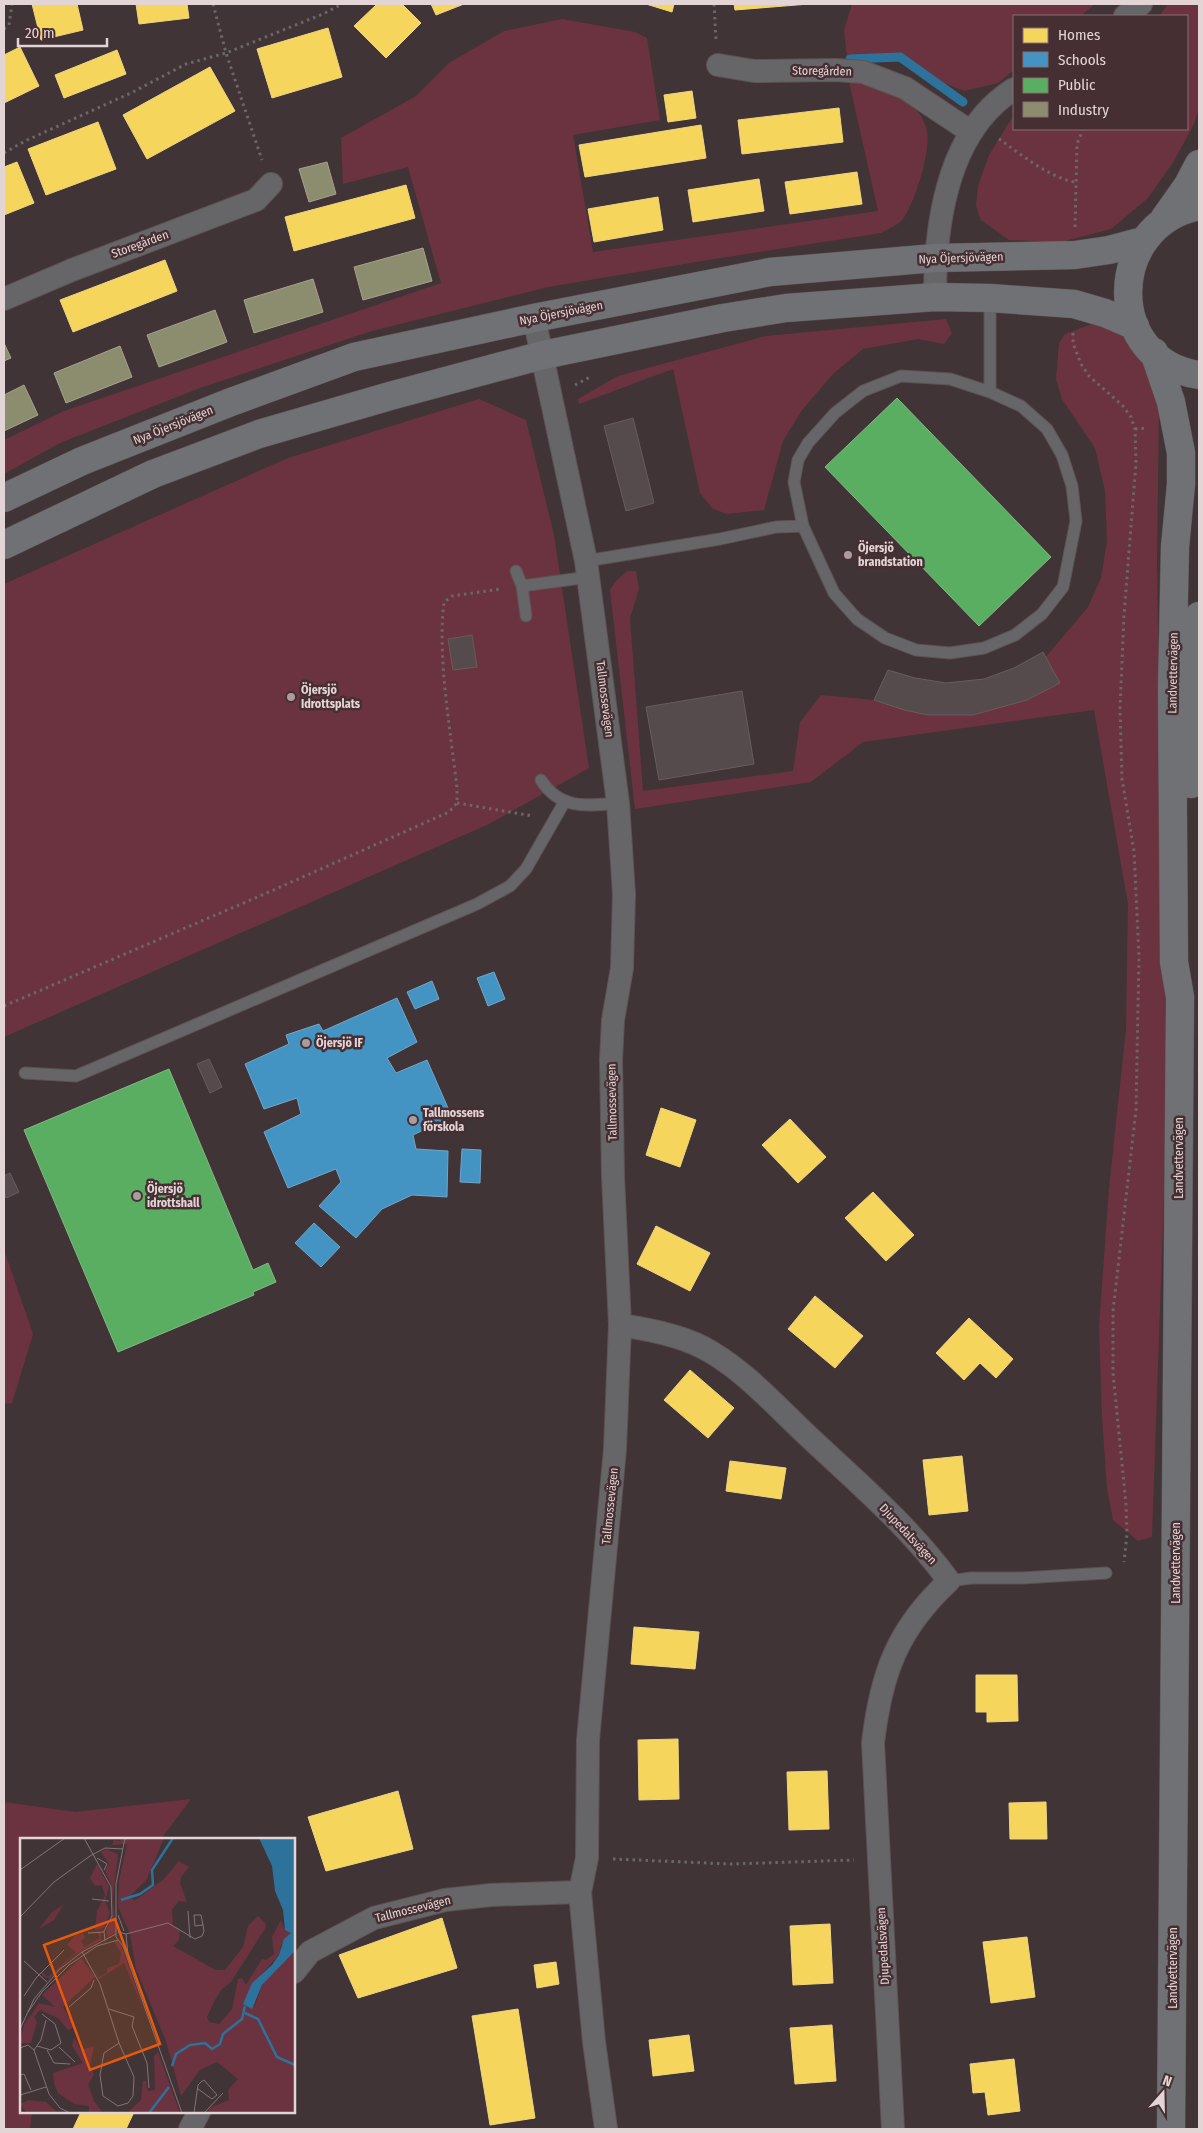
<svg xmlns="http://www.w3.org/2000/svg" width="1203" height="2133" font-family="'Fira Sans Condensed',sans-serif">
<rect width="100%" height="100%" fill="#413436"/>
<path fill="#6b333f" d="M 852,4 L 1095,4 L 1081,16 L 1014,16 L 1014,70 L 998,83 L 964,91 L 941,82 L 900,56 L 847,57 L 844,30 Z
M 1168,4 L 1199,4 L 1199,108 L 1194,124 L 1174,161 L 1148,198 L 1111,229 L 1061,242 L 1009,240 L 981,220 L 976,206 L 978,186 L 989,155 L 1010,121 L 1014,117 L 1014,129 L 1187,129 L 1187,16 L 1159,16 Z
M 562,19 L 635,32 L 647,38 L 660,120 L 573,135 L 593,252 L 878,211 L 848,77 C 872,85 903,93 919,113 C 922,117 926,126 927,131 C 931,151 915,202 903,219 C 899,225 887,229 881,233 L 714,259 L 548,287 L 372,331 L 200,388 L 60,443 L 4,474 L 4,440 L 64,411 L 441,283 L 408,167 L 343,184 L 341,138 L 416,96 L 449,63 L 504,31 Z
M 946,319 L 952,333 L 944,344 L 918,339 L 863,349 L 833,374 L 802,410 L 783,441 L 764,510 L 726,514 L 712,508 L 700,493 L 673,369 L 579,404 L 578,399 L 618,376 L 766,336 Z
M 1092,324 L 1107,328 L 1124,336 L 1138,353 L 1151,377 L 1159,404 L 1157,563 L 1159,693 L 1165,817 L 1165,1165 L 1152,1537 L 1138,1541 L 1113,1520 L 1107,1488 L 1102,1417 L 1099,1327 L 1109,1188 L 1126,1029 L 1128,904 L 1094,710 L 863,742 L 811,782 L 635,809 L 610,590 L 616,581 L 627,571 L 636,571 L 639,589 L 630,618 L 643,791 L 793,771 L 800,722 L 821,695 L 874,700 L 904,710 L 928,715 L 1045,658 L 1088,607 L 1101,578 L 1107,541 L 1105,491 L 1095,448 L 1062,399 L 1056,379 L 1059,343 L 1065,334 Z
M 479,399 L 526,420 L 554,535 L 589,768 L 489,824 L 4,1037 L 4,584 L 288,458 Z
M 4,1250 L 33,1334 L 12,1403 L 4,1404 Z
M 191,1799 L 161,1839 L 21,1839 L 21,2112 L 32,2112 L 30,2129 L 4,2129 L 4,1802 L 75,1812 Z"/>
<path fill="#f6d55c" stroke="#f0d581" d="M 32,4 L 77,4 L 83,30 L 41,40 Z
M 136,4 L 187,4 L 189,18 L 139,24 Z
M 377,4 L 402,4 L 421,23 L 386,58 L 354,26 Z
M 431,4 L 464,4 L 436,15 Z
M 646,4 L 674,4 L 672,12 Z
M 734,4 L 809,4 L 735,10 Z
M 328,28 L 342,77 L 272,98 L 257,49 Z
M 20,47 L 39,86 L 4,103 L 4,55 Z
M 117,50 L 126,74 L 64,98 L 55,75 Z
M 210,67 L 235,111 L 147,159 L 123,115 Z
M 692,91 L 696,118 L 668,122 L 664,95 Z
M 839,108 L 843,142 L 742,154 L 738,120 Z
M 98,122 L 116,169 L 46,195 L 28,149 Z
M 701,125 L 706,158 L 585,177 L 579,145 Z
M 17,162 L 34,203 L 4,215 L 4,167 Z
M 857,172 L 862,204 L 790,214 L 785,182 Z
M 759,179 L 764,211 L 693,222 L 688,190 Z
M 406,185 L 415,218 L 294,251 L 285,217 Z
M 658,197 L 663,230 L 594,242 L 588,209 Z
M 165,260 L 177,291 L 73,332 L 60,300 Z
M 661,1108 L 696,1120 L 680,1167 L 646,1155 Z
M 790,1119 L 826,1157 L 798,1183 L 762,1145 Z
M 873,1192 L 914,1235 L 886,1261 L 845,1218 Z
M 656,1226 L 710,1253 L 690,1291 L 637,1264 Z
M 815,1296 L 863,1336 L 835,1368 L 788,1329 Z
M 969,1318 L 1013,1359 L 996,1378 L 980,1363 L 964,1380 L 936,1353 Z
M 690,1370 L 734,1408 L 708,1438 L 664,1400 Z
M 962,1456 L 968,1511 L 929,1515 L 923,1460 Z
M 730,1461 L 786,1468 L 781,1499 L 726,1491 Z
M 634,1627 L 699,1632 L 695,1669 L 631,1664 Z
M 976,1675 L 1017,1675 L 1018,1721 L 987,1722 L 987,1712 L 976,1712 Z
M 678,1739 L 679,1799 L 639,1800 L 638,1740 Z
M 827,1771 L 829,1829 L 789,1830 L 787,1772 Z
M 398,1791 L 413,1849 L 326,1871 L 308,1817 Z
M 1046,1802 L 1047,1839 L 1010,1839 L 1009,1803 Z
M 442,1918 L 457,1968 L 358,1998 L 339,1955 Z
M 830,1924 L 833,1983 L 793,1985 L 790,1926 Z
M 1027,1937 L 1035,1997 L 991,2003 L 983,1942 Z
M 556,1962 L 559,1984 L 537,1988 L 534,1965 Z
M 518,2009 L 535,2118 L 490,2125 L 472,2016 Z
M 832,2025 L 836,2081 L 795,2084 L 790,2028 Z
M 689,2035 L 694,2071 L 653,2076 L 649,2040 Z
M 1014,2059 L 1020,2111 L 988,2115 L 985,2092 L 973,2093 L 970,2064 Z
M 81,2112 L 134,2112 L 126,2129 L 73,2129 Z"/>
<path fill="#4393c3" stroke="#73a6c9" d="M 494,972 L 505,999 L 488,1006 L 477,978 Z
M 432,981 L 439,999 L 415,1009 L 407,992 Z
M 397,998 L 417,1042 L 387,1058 L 396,1073 L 427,1060 L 452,1117 L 413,1135 L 416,1149 L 448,1151 L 447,1197 L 412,1195 L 382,1209 L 356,1238 L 319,1206 L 341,1182 L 336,1169 L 288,1188 L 264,1132 L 301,1114 L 297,1098 L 264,1109 L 245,1064 L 289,1044 L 286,1035 L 319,1024 L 323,1031 Z
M 462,1149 L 481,1150 L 480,1183 L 460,1182 Z
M 314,1223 L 340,1247 L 321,1267 L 295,1243 Z"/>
<path fill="#5aae61" stroke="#83b984" d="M 897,398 L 1051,557 L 979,626 L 825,467 Z
M 169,1069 L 253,1270 L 268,1263 L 276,1282 L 253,1292 L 254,1295 L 118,1352 L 24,1130 Z"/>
<path fill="#8c8c6e" stroke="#a6a28d" d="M 327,162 L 336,194 L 309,202 L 299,169 Z
M 423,248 L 432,281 L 363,300 L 354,267 Z
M 313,279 L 323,312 L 254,333 L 244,300 Z
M 215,310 L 227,342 L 159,367 L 147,335 Z
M 4,343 L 11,358 L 4,361 Z
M 120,346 L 132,377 L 66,403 L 54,373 Z
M 24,385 L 38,415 L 4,431 L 4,395 Z"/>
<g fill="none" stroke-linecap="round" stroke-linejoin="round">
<path stroke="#2c729b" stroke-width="9" d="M 850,59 L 900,57 L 963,102"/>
</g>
<path fill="#554b4c" stroke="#685c5d" d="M 633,418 L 654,503 L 626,511 L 604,426 Z
M 472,635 L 477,667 L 453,670 L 448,639 Z
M 1043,652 L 1060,683 L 1027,700 L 973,715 L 928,715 L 904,710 L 874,700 L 888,670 L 915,678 L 946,683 L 984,679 L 1014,668 Z
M 742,691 L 754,764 L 659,780 L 646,707 Z
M 209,1059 L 222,1087 L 210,1093 L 197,1064 Z
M 10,1173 L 19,1192 L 6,1198 L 4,1192 L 4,1176 Z"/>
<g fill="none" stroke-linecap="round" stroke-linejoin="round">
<defs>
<path id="lane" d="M 990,298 L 990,392
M 901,376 L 950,379 L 990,392 L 1021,406 L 1047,429 L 1062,455 L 1072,486 L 1076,521 L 1063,587 L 1042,614 L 1015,635 L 984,648 L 950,653 L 916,650 L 885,638 L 857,619 L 834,593 L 803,526 L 794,482 L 798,460 L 808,443 L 835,413 L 863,391 Z
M 586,561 L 720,539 L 776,527 L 803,526
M 516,571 L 522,586
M 526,616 L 522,586 L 589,577
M 541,780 C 560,810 588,806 618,803
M 25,1073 L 76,1076 L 477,904 L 510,886 L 526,869 L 565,801
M 949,1581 L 971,1578 L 1022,1578 L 1106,1573"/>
<path id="street" d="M 1125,16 L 1141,4
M 718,65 L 754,71 L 836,70 L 863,72 L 905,88 L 971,132
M 935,297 C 935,225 947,131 1014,89
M 4,299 L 72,270 L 256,200 L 271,184
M 534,318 L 586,561 L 618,803 L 624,894 L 622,968 L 613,1020 L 611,1060 L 613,1176 L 620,1325 L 615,1449 L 588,1740 L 587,1858 L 580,1892 L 594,2042 L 606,2129
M 620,1325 C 648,1329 687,1337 711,1352 C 748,1374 777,1407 809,1437 C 858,1483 909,1526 949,1581 C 897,1629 881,1674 873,1743 L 893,2129
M 294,1972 L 310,1952 L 374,1918 L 445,1900 L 491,1895 L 580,1892
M 190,2129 L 199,2112"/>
<path id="secondary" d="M 1199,206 C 1105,225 1104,361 1199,375
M 1164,219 L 1188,185 L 1199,164
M 1154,352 L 1171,402 L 1181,453 L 1181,484 L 1175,547 L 1172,688 L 1174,962 L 1180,997 L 1171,2129
M 4,498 L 82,461 L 231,402 L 354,357 L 534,318 L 770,272 L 935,258 L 1075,255 L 1109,250 L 1143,241
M 4,545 L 153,474 L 259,434 L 390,396 L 543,355 L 723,318 L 786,308 L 935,297 L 990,298 L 1074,304 L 1105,313 L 1135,326
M 1191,784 L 1192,720 L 1199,616"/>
</defs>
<use href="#lane" stroke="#5d5254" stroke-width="13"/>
<use href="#street" stroke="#5d5254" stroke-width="24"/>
<use href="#secondary" stroke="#5d5254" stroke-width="29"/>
<path stroke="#6a6769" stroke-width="3" stroke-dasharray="2.5 4" stroke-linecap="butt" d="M 213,4 L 226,53 L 262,160
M 714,4 L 716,40
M 4,29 L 9,25 L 12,4
M 999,139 C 1022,155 1047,176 1074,182
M 4,153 L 25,141 L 133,92 L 186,64 L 226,53 L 323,14 L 342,4
M 1075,227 L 1077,144 L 1083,129
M 1073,333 L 1073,343 L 1081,364 L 1089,376 L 1123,406 L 1131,417 L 1135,429 L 1136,463 L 1124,615 L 1120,708 L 1122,779 L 1134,851 L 1139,956 L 1136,1110 L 1113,1311 L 1113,1373 L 1126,1504 L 1127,1534 L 1124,1562
M 575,385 L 592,376
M 1135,429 L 1147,428
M 457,803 L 533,816
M 4,1006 L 269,892 L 449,812 L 457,803 L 457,789 C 451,732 437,658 444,602 L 452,596 L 501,589
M 613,1859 L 731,1864 L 854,1860"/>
<use href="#lane" stroke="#666669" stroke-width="11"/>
<use href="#street" stroke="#666669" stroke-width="22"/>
<use href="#secondary" stroke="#6f7174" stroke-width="28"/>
</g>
<g fill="#aa9c9e" stroke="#462f33" stroke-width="2">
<circle cx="848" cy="555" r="5"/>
<circle cx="291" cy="697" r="5"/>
<circle cx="306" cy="1043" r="5"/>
<circle cx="413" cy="1120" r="5"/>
<circle cx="137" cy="1196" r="5"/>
</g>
<g text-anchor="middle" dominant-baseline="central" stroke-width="5" stroke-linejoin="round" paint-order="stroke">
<g font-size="12" fill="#e3d4d6" stroke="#462f33">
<text transform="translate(822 71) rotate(1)">Storegården</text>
<text transform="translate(140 244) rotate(-20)">Storegården</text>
<text transform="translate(961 258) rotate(-2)">Nya Öjersjövägen</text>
<text transform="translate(561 313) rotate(-11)">Nya Öjersjövägen</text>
<text transform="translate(173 425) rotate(-22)">Nya Öjersjövägen</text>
<text transform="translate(1173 673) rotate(-89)">Landvettervägen</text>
<text transform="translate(605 699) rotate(83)">Tallmossevägen</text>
<text transform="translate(612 1102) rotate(-91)">Tallmossevägen</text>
<text transform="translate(1179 1158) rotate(-90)">Landvettervägen</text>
<text transform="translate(610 1506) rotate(-84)">Tallmossevägen</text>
<text transform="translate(908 1534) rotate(47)">Djupedalsvägen</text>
<text transform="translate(1176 1563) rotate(-90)">Landvettervägen</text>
<text transform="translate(413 1909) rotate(-14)">Tallmossevägen</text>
<text transform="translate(883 1946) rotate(-93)">Djupedalsvägen</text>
<text transform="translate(1173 1968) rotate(-90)">Landvettervägen</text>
</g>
<g font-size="12" font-weight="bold" fill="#e3d4d6" stroke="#462f33" text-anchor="start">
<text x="858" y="548">Öjersjö<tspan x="858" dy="14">brandstation</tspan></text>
<text x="301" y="690">Öjersjö<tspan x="301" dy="14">Idrottsplats</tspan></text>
<text x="316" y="1043">Öjersjö IF</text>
<text x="423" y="1113">Tallmossens<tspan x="423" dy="14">förskola</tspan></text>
<text x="147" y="1189">Öjersjö<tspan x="147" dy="14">idrottshall</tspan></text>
</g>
</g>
<g transform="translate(20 1838)">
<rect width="275" height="275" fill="#413436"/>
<path d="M 101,0 L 144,0 L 127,41 L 111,57 L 114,63 L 143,42 L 159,23 L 169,29 L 161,39 L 160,45 L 167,64 L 159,63 L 152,72 L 153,87 L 160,92 L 159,102 L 153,108 L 178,122 L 195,132 L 205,132 L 223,109 L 228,88 L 238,78 L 245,85 L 246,89 L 211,144 L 202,151 L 195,162 L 187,179 L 189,184 L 199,186 L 212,171 L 218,141 L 222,140 L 226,147 L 242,121 L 246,122 L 254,116 L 252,99 L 261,82 L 265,92 L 272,95 L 261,108 L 259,117 L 238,140 L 234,170 L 242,147 L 275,113 L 275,275 L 186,275 L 190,270 L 209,262 L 208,252 L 218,241 L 197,224 L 180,232 L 161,258 L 146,203 L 116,131 L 110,96 L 98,69 L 99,43 L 107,6 L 92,7 L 94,2 L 100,3 ZM 86,11 L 98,16 L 93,59 L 96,94 L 88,99 L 86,92 L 93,76 L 91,47 L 85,32 L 89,26 L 81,14 ZM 77,26 L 89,49 L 85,63 L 90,75 L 84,90 L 75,92 L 77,73 L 85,58 L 82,47 L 75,48 L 70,40 ZM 44,66 L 34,82 L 19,91 L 31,75 ZM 76,93 L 81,95 L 81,102 L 53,118 L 29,141 L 22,137 L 22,134 L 28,139 L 56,114 L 47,107 L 54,98 L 63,95 L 65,100 L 61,103 L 64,109 L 80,100 ZM 97,102 L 101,106 L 124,173 L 104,125 L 79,141 L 73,128 L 79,139 L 87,135 L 87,130 L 99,126 L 101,115 L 94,104 ZM 61,120 L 75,139 L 43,169 L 55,189 L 48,192 L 38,180 L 20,172 L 14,179 L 17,184 L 11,205 L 0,205 L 4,187 L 19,165 L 35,169 L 22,157 ZM 54,199 L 61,212 L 74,208 L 70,227 L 74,237 L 68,246 L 74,263 L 83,275 L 69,275 L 69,268 L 54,266 L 38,255 L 34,245 L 33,235 L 63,225 L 52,208 ZM 138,214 L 160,275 L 107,275 L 121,262 L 123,243 L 126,243 L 128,253 L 135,252 L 134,218 ZM 9,262 L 26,264 L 38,275 L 7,275 L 0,266 Z" fill="#6b333f"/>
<path d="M 239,0 L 275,0 L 275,113 L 242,147 L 232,171 L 223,166 L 232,145 L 252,127 L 259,117 L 264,101 L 271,95 L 265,92 L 263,72 L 255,53 L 252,28 Z" fill="#2c729b"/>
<path fill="none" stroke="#2c729b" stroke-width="2.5" d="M 101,62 L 120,56 L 133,47 L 132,32 L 153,0M 225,175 L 238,181 L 257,219 L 275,227M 152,228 L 156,216 L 170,207 L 185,205 L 192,211 L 200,206 L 203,196 L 222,181 L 225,168M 129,275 L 149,249"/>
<path fill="none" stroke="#827476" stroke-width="1" d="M 64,0 L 91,49 L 92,78 L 84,93 L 85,103M 105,0 L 96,46 L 96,99 L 103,108 L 162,275M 77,20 L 87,26 L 84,32M 0,32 L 45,0M 72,61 L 89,63M 168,73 L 170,100M 98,77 L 104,93M 0,79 L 34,44 L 70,18 L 85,10 L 103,11M 98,94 L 106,96 L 108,117M 68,95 L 84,94M 106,96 L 148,85 L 175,101 L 182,98 L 184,93 L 183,87 L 181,77 L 174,77 L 175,88 L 183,87M 62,114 L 80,146 L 99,205 L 114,239 L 113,258 L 108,265 L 98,268 L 83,258 L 80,237 L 84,215 L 99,205M 4,123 L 27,144M 4,158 L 16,140 L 44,112M 49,169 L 71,150 L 74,142M 89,171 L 114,179 L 112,188 L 127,225 L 129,250M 8,174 L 22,154 L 49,127 L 77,108 L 98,102M 0,191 L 14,161 L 39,132 L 62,114 L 96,96M 17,208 L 31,212 L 41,205 L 35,186 L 22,176M 39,209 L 55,224M 0,210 L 8,207 L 14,212 L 29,256 L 40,270 L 50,275M 14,212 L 21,202 L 26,182M 27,212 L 34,225 L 50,226M 0,237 L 4,236 L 11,252M 0,257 L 26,249M 174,275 L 178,247 L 181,244 L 184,242 L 197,257 L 192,261 L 178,251M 184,275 L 203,255"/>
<path fill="#e8590c" fill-opacity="0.15" stroke="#e8590c" stroke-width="2.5" d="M 95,81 L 140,206 L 70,232 L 24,107 Z"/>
<rect width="275" height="275" fill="none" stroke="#e3d4d6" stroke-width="2.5"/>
</g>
<rect width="1203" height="2133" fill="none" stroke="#e3d4d6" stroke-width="10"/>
<rect x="1013" y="15" width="175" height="115" fill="#462f33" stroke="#857174"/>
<rect x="1023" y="28" width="25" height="15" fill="#f6d55c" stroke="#857174"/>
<text x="1058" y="40" font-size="15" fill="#e3d4d6">Homes</text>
<rect x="1023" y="52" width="25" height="15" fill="#4393c3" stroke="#857174"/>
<text x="1058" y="65" font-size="15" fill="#e3d4d6">Schools</text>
<rect x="1023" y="78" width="25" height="15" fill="#5aae61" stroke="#857174"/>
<text x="1058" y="90" font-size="15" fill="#e3d4d6">Public</text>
<rect x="1023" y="102" width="25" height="15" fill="#8c8c6e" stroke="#857174"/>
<text x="1058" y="115" font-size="15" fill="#e3d4d6">Industry</text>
<g transform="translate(1163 2093) rotate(20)" stroke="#462f33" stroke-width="4" paint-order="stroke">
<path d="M0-4L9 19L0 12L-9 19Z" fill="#e3d4d6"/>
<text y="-8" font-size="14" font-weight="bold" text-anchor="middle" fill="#e3d4d6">N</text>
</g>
<path d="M18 38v8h89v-8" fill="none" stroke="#e3d4d6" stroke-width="2.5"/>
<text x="25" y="38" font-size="15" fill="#e3d4d6" stroke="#462f33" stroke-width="4" paint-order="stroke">20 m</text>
</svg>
